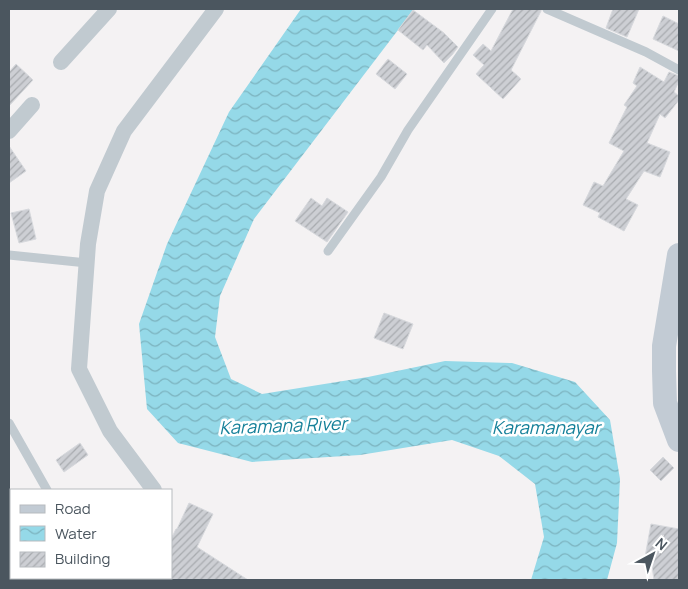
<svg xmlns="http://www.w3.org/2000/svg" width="688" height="589" font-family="Manrope,sans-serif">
<defs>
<pattern id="water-waves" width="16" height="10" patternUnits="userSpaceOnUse" patternTransform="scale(1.25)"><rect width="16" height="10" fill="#95d9e8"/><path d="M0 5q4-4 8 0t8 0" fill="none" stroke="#7cb3bf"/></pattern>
<pattern id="building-hatch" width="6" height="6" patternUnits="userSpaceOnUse" patternTransform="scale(1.25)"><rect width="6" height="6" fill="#cdcfd4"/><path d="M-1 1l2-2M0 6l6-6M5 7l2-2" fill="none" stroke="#a8abaf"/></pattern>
</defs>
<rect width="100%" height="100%" fill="#f4f2f3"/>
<path fill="url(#water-waves)" d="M 301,9 L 414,9 L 254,219 L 220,296 L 215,337 L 231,379 L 262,394 L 368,377 L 445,361 L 512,363 L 575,382 L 610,420 L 620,479 L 617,543 L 607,580 L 531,580 L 544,537 L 535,484 L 499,456 L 452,440 L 360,455 L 252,462 L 178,443 L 147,409 L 139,324 L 167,244 L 229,112 Z"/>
<path fill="url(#building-hatch)" stroke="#d7d9dd" d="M 513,9 L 541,9 L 541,11 L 511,70 L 521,79 L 503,99 L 476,74 L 484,65 L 473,55 L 483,44 L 491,51 Z
M 613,9 L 639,9 L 627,37 L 606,28 Z
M 413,10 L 444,33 L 458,47 L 452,55 L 444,63 L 427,45 L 423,50 L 398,30 Z
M 663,16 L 679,24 L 679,51 L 653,39 Z
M 388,59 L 407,74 L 395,89 L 376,74 Z
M 16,64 L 33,80 L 9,106 L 9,72 Z
M 640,67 L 664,82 L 669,72 L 679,76 L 679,81 L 674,92 L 679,96 L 679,100 L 665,118 L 660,114 L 647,143 L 670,152 L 660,177 L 644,171 L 626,199 L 638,205 L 624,231 L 598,217 L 600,213 L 583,205 L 594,182 L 603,186 L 624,151 L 609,143 L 627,107 L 624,105 L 637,86 L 633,83 Z
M 9,146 L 26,171 L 9,183 Z
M 311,198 L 322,206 L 327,198 L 348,212 L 327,242 L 295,221 Z
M 29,209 L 36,239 L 19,243 L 11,213 Z
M 384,313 L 413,324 L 403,349 L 374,338 Z
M 80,443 L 88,455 L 64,472 L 56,460 Z
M 663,457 L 674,468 L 661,481 L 650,470 Z
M 189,503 L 213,514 L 197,547 L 248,580 L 171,580 L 171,539 L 176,529 L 177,529 Z
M 651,524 L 679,529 L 679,580 L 654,580 L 651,559 L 645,557 Z"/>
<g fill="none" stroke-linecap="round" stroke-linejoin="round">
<path stroke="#c1cad0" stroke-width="9" d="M 547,9 L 646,52 L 679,70
M 328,251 L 381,177 L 408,130 L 492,9
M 9,255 L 87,263
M 9,423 L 47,490
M 108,578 L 111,580"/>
<path stroke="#c1cad0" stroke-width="16" d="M 61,62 L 109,9
M 9,131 L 32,105
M 154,490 L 110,431 L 79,369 L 88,244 L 97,191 L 124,131 L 216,9"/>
<path stroke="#c2cbd4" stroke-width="24" d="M 679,255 L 664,346 L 664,371 L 665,403 L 679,440"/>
</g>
<g text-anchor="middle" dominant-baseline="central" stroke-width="5" stroke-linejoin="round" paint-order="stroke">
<g font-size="18" font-style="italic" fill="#158099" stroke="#fff">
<text transform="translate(283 425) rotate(-2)">Karamana River</text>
<text x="546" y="427">Karamanayar</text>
</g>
</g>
<rect width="688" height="589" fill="none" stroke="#4b565f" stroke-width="20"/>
<rect x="10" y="489" width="162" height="90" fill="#ffffff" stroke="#b7bbbf"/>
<rect x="20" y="505" width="25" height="8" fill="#c2cbd4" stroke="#b7bbbf"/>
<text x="55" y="514" font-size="15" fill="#4b565f">Road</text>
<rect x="20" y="526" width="25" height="15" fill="url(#water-waves)" stroke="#b7bbbf"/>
<text x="55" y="539" font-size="15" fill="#4b565f">Water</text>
<rect x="20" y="552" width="25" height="15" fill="url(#building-hatch)" stroke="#b7bbbf"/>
<text x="55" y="564" font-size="15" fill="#4b565f">Building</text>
<g transform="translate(653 554) rotate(40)" stroke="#ffffff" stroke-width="4" paint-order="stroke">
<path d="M0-4L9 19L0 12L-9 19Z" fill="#4b565f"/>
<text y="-8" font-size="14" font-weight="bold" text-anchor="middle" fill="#4b565f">N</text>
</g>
</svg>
